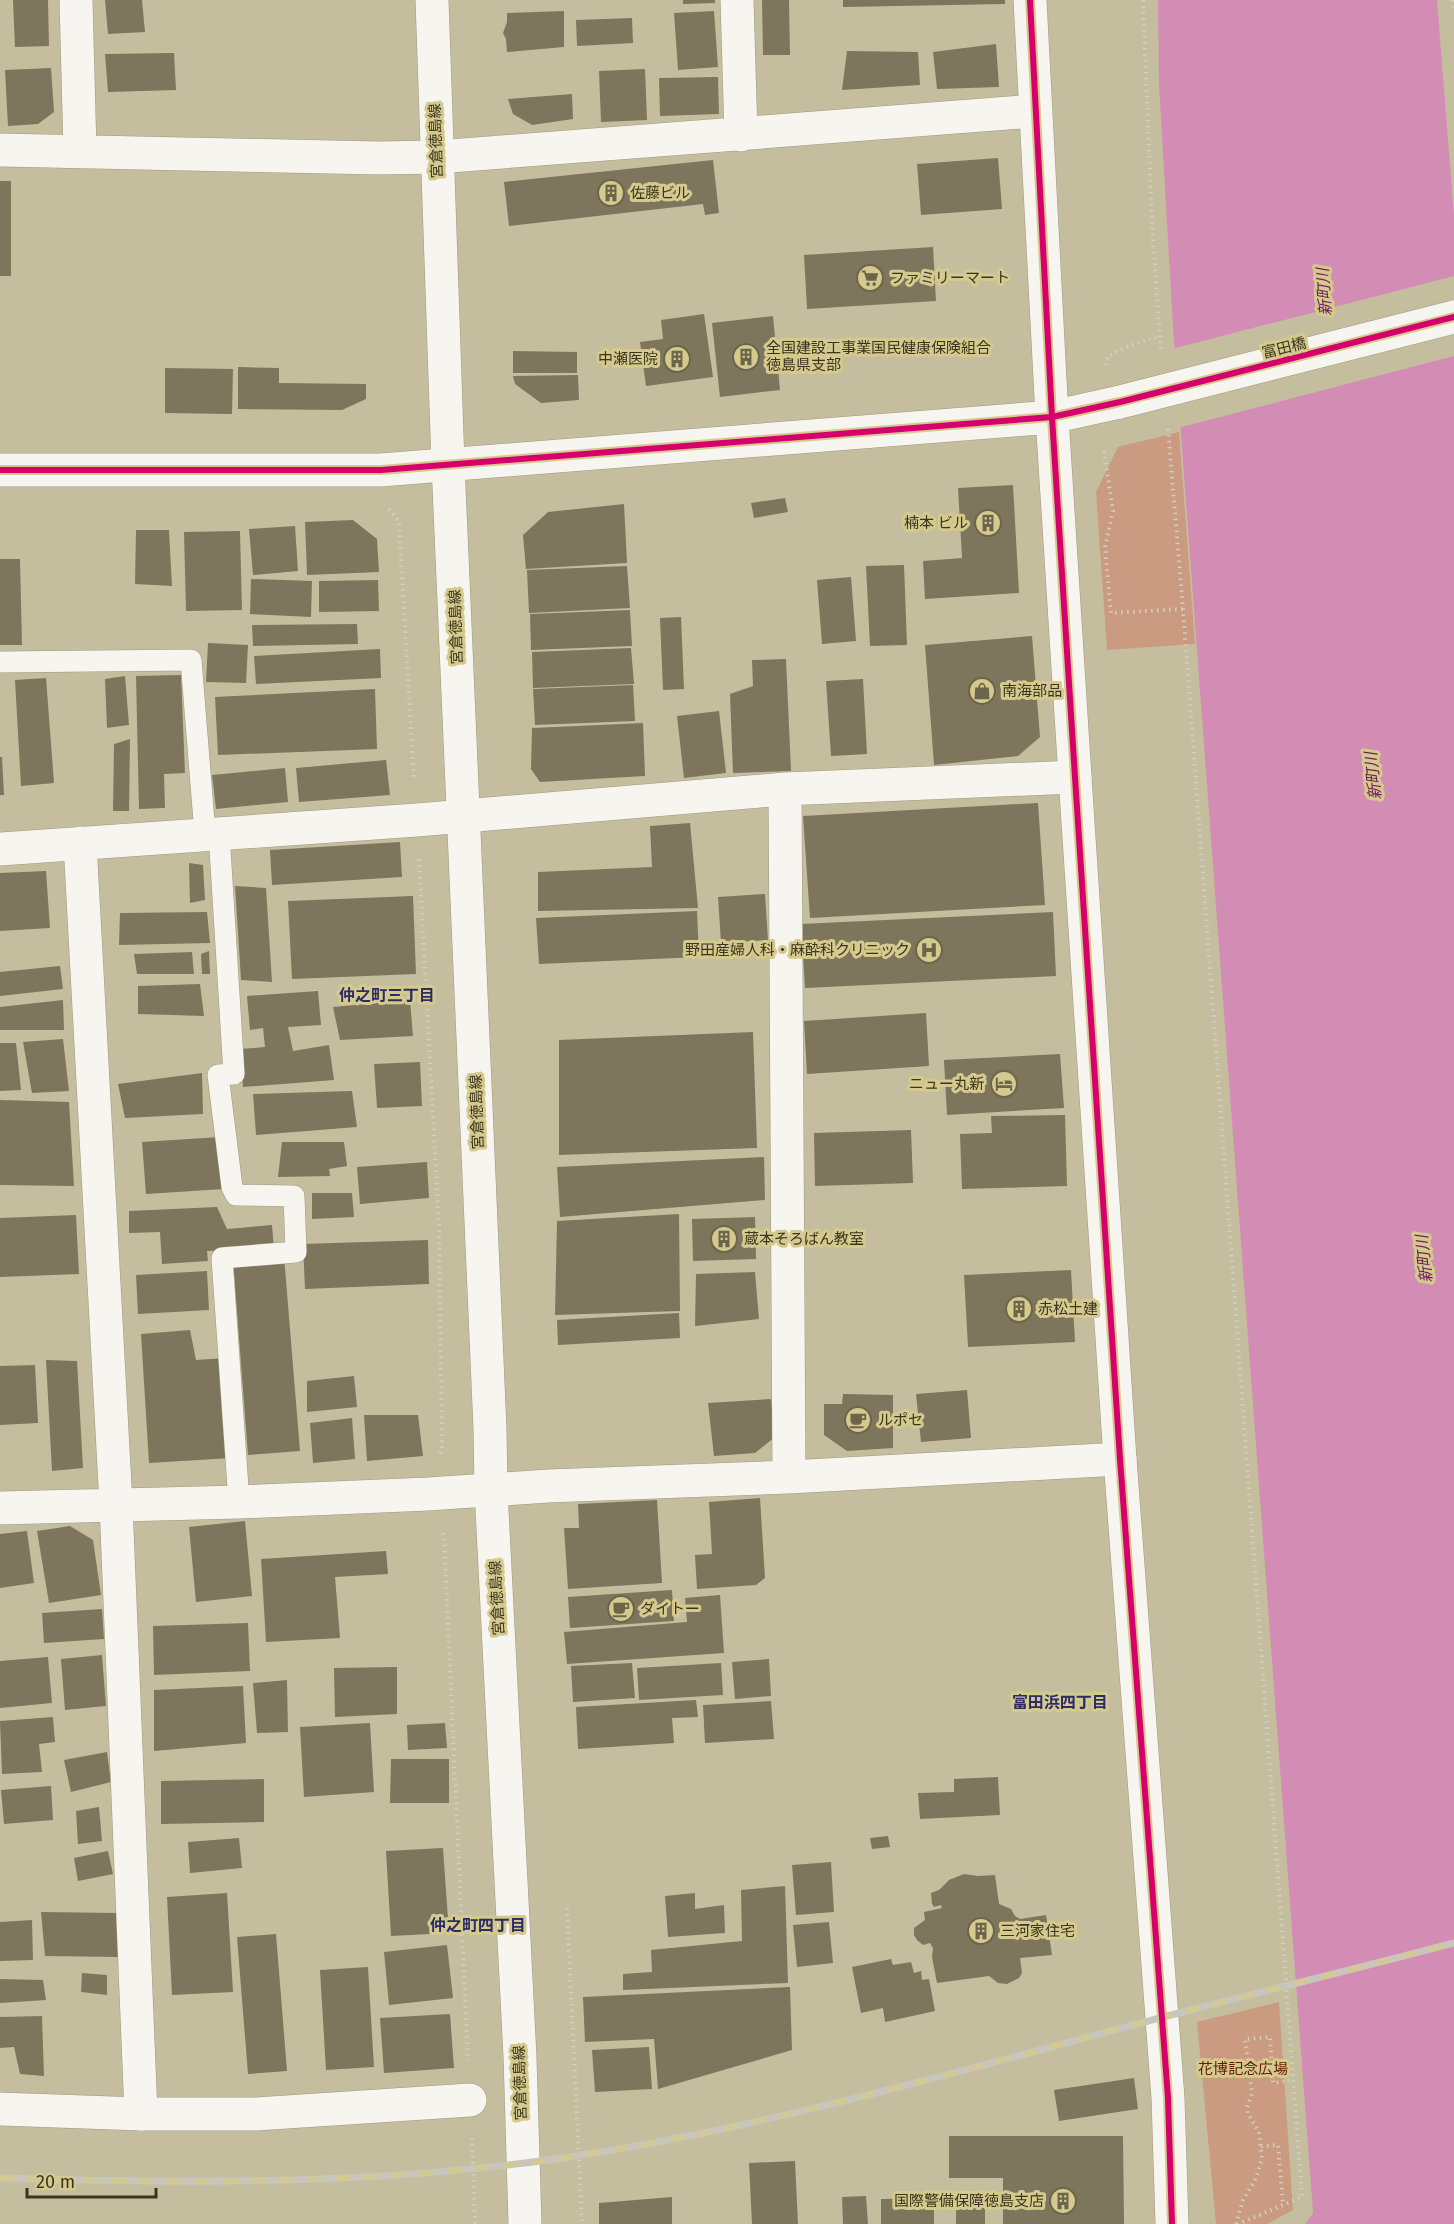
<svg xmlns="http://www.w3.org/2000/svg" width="1454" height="2224" font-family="'Fira Sans','Noto Sans JP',sans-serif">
<rect width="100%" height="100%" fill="#c5be9e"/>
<path fill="#ca9b80" d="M 1179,432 L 1195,644 L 1107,650 L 1096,492 L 1118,447 Z
M 1279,2002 L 1293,2210 L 1267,2224 L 1216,2224 L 1197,2022 Z"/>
<path fill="#d38db5" d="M 1158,0 L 1437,0 L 1454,216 L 1454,2224 L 1305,2224 L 1313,2213 L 1173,327 L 1159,84 Z"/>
<path fill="#c5be9e" d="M 1454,276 L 1454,356 L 1178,428 L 1172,349 Z"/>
<path fill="#7e755d" d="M 13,0 L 48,0 L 49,46 L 15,47 Z
M 105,0 L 142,0 L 145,32 L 108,34 Z
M 683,0 L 715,0 L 715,3 L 683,4 Z
M 762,0 L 789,0 L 790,55 L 763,55 Z
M 843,0 L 1005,0 L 1005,4 L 843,7 Z
M 564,11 L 564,47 L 507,52 L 506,39 L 503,33 L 507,22 L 507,13 Z
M 714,11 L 718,67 L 678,70 L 674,13 Z
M 632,18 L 633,43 L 577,46 L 576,20 Z
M 996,44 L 999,87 L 937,89 L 933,52 Z
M 847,51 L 918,52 L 920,85 L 842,90 Z
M 174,53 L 176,90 L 108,92 L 105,54 Z
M 51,68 L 54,112 L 38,124 L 8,126 L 5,70 Z
M 645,69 L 647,120 L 601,122 L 599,71 Z
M 718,77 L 719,114 L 660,116 L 659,78 Z
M 572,94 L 573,119 L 532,125 L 513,114 L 508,99 Z
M 998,158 L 1002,209 L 921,215 L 917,164 Z
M 713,160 L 719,213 L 705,215 L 703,204 L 509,226 L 504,182 Z
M 0,181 L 11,181 L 11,276 L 0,276 Z
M 933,247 L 936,301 L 807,309 L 804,255 Z
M 704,314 L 713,377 L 646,386 L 640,342 L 663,339 L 661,320 Z
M 773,316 L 780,390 L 720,397 L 712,323 Z
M 513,351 L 577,352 L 577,373 L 513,373 Z
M 238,367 L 279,368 L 279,383 L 366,384 L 366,399 L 342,410 L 238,409 Z
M 165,368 L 233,369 L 232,414 L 165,413 Z
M 578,375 L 579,400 L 541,403 L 515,384 L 513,376 Z
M 1013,485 L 1019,593 L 925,599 L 923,561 L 962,558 L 958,488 Z
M 785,498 L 788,512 L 754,518 L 751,503 Z
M 624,504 L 627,563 L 526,569 L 523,535 L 548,512 Z
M 353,520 L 377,539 L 379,572 L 307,575 L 305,522 Z
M 295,526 L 298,571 L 253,575 L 249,529 Z
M 136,530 L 169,530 L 172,586 L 135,584 Z
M 240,531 L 242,610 L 186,611 L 184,532 Z
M 0,559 L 20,559 L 22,645 L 0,645 Z
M 904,565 L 907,645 L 870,646 L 866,566 Z
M 627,566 L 630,608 L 529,613 L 527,570 Z
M 851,577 L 856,641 L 822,644 L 817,580 Z
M 251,579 L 312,581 L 311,617 L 250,614 Z
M 378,580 L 379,611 L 319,612 L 319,581 Z
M 630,610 L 632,646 L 531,650 L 530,614 Z
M 681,617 L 684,689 L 663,690 L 660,618 Z
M 357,624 L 358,644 L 253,646 L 252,625 Z
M 1032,636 L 1040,737 L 1018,756 L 934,765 L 925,645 Z
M 208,643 L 248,645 L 246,683 L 206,682 Z
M 631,648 L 634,684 L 533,688 L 532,652 Z
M 380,649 L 381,678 L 256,684 L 254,656 Z
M 786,659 L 791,771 L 733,773 L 730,694 L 753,686 L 752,660 Z
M 181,675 L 185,773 L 164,774 L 165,808 L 139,809 L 136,676 Z
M 125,676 L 129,725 L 107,728 L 105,679 Z
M 46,678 L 54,783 L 21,786 L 15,680 Z
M 863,679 L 867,754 L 831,756 L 826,681 Z
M 633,685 L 635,721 L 535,725 L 533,689 Z
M 375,689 L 377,749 L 218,755 L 215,697 Z
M 719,711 L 726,773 L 684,778 L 677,716 Z
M 643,723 L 645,776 L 540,782 L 531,769 L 532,728 Z
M 130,739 L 129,811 L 113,811 L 114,744 Z
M 0,757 L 2,757 L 4,795 L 0,795 Z
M 386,760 L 390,795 L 299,802 L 296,768 Z
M 285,768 L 288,802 L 216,809 L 212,775 Z
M 1038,803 L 1045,905 L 810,918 L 803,816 Z
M 690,823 L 698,908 L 538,911 L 538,872 L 652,867 L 650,826 Z
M 400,842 L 402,877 L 272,885 L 270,850 Z
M 189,863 L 203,865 L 205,900 L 190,903 Z
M 46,871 L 50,928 L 0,931 L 0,873 Z
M 235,886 L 266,888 L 272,982 L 241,980 Z
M 765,894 L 768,940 L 721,943 L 718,897 Z
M 413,896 L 416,974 L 292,979 L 288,901 Z
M 697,911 L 699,957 L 539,964 L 536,918 Z
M 207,912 L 210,943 L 119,945 L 120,913 Z
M 1053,912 L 1056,976 L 805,988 L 801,924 Z
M 209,951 L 210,974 L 202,974 L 201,954 Z
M 192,952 L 194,974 L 137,974 L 134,954 Z
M 60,966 L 63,989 L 0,996 L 0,972 Z
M 200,984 L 204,1016 L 138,1014 L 138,986 Z
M 318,991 L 321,1025 L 288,1027 L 293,1051 L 329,1045 L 334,1080 L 243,1087 L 240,1049 L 265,1047 L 263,1028 L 250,1030 L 247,996 Z
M 63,1000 L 64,1030 L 0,1030 L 0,1007 Z
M 410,1000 L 413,1036 L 340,1040 L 333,1007 Z
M 926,1013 L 929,1066 L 807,1074 L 804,1021 Z
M 753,1032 L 757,1148 L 559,1155 L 559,1040 Z
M 63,1039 L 69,1091 L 32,1093 L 23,1042 Z
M 0,1043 L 16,1043 L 21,1090 L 0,1091 Z
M 1060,1054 L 1064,1108 L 947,1115 L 944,1060 Z
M 420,1062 L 422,1106 L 377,1108 L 374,1064 Z
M 202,1073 L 203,1114 L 125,1118 L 118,1084 Z
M 352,1091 L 357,1127 L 256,1135 L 253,1094 Z
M 0,1100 L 69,1102 L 74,1186 L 0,1185 Z
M 1065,1115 L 1067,1186 L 962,1189 L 960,1134 L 992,1133 L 991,1116 Z
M 911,1130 L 913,1183 L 815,1186 L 814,1133 Z
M 220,1137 L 224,1189 L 146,1194 L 142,1142 Z
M 282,1142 L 344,1142 L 347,1166 L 329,1169 L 330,1176 L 278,1177 Z
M 764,1157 L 765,1200 L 560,1217 L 557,1167 Z
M 427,1162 L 429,1198 L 360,1204 L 357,1167 Z
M 312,1193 L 352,1193 L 354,1217 L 312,1219 Z
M 217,1207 L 227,1229 L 272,1225 L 274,1249 L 207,1251 L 208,1261 L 162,1264 L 160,1232 L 129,1233 L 129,1211 Z
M 679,1214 L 680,1311 L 555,1315 L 557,1221 Z
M 76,1215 L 79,1274 L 0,1277 L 0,1218 Z
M 755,1217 L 756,1259 L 693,1261 L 692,1219 Z
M 428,1240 L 429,1284 L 305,1289 L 303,1244 Z
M 284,1256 L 300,1451 L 248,1455 L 233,1260 Z
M 1071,1270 L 1075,1342 L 968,1347 L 964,1275 Z
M 207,1271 L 209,1310 L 138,1314 L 136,1275 Z
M 755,1272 L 759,1319 L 695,1326 L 696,1274 Z
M 679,1313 L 680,1338 L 558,1345 L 557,1320 Z
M 190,1330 L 196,1360 L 224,1358 L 231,1458 L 149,1463 L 141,1334 Z
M 46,1360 L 77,1361 L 83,1468 L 52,1471 Z
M 35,1365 L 38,1423 L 0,1425 L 0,1366 Z
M 354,1376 L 357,1407 L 307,1412 L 307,1381 Z
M 967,1390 L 971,1438 L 921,1442 L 916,1394 Z
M 843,1394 L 893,1395 L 893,1448 L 847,1451 L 824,1435 L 824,1404 L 842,1404 Z
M 771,1399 L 775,1437 L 755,1453 L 714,1456 L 708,1403 Z
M 364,1415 L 418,1415 L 423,1456 L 367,1461 Z
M 352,1418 L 355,1459 L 313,1463 L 310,1423 Z
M 760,1498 L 765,1578 L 756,1585 L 697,1589 L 695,1555 L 712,1554 L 709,1502 Z
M 657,1500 L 662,1583 L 568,1589 L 564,1528 L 579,1528 L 578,1504 Z
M 245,1521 L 252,1596 L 196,1602 L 189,1527 Z
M 70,1526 L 93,1540 L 101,1595 L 49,1603 L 37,1531 Z
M 27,1531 L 34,1583 L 0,1588 L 0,1534 Z
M 386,1551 L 388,1574 L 335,1577 L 340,1638 L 266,1642 L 261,1559 Z
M 672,1590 L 674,1621 L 570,1628 L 568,1597 Z
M 720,1595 L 724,1653 L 567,1664 L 564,1632 L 687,1622 L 685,1598 Z
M 102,1609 L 104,1639 L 44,1643 L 42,1613 Z
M 248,1623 L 250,1671 L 154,1675 L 153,1626 Z
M 102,1655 L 106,1706 L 65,1710 L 61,1659 Z
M 48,1657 L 52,1703 L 0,1708 L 0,1661 Z
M 769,1659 L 771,1696 L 735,1699 L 732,1662 Z
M 632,1663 L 635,1698 L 573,1702 L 571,1666 Z
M 721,1663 L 723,1695 L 639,1700 L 637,1668 Z
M 397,1667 L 397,1714 L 335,1717 L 334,1668 Z
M 287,1680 L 288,1732 L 257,1733 L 253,1683 Z
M 243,1686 L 246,1743 L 154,1751 L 154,1690 Z
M 696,1700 L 698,1717 L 672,1718 L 674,1743 L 578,1749 L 576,1707 Z
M 771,1701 L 774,1739 L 705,1743 L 703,1705 Z
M 53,1717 L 55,1742 L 39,1744 L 42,1772 L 2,1774 L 0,1721 Z
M 370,1723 L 374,1792 L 304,1797 L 300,1727 Z
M 445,1723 L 447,1748 L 408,1750 L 407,1725 Z
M 107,1752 L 111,1782 L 71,1792 L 64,1760 Z
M 391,1759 L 449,1759 L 449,1803 L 390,1803 Z
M 998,1777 L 1000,1815 L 920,1819 L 918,1793 L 954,1792 L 954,1779 Z
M 264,1779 L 264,1822 L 161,1824 L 161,1781 Z
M 51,1786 L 53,1820 L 4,1824 L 1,1790 Z
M 99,1807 L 102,1841 L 78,1844 L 76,1811 Z
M 888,1836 L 890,1847 L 872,1849 L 870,1838 Z
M 239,1838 L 242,1868 L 190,1873 L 188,1842 Z
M 443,1848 L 449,1933 L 391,1936 L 386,1851 Z
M 108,1851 L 113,1874 L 78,1881 L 74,1858 Z
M 831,1862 L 834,1912 L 796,1915 L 792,1865 Z
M 964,1874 L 978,1876 L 995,1875 L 999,1904 L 1011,1909 L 1015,1916 L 1020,1919 L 1046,1915 L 1052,1955 L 1020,1958 L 1022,1973 L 1019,1978 L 1007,1984 L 998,1983 L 989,1976 L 937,1983 L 932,1957 L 933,1948 L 930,1943 L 923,1945 L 917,1940 L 914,1935 L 914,1928 L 925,1920 L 924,1912 L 942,1908 L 941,1905 L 934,1907 L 932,1904 L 931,1893 L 939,1890 L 949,1880 Z
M 785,1886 L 788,1983 L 623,1990 L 623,1974 L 652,1972 L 651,1950 L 742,1941 L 741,1890 Z
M 227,1893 L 233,1992 L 172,1995 L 167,1897 Z
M 695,1893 L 695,1909 L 724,1905 L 725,1933 L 668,1937 L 665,1896 Z
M 41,1912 L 116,1913 L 119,1957 L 45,1956 Z
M 32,1920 L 33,1960 L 0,1961 L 0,1922 Z
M 829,1922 L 833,1963 L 797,1967 L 793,1925 Z
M 276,1934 L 287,2071 L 248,2074 L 237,1937 Z
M 447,1945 L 453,1998 L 389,2005 L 384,1952 Z
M 891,1959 L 893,1965 L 911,1962 L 914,1973 L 921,1971 L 922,1980 L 929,1979 L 935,2011 L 885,2022 L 883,2008 L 861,2013 L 852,1967 Z
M 368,1967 L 374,2067 L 326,2070 L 320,1970 Z
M 82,1973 L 107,1975 L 107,1995 L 81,1992 Z
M 0,1979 L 43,1980 L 46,2000 L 0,2003 Z
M 790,1987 L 792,2050 L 658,2089 L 654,2039 L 585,2042 L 583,1997 Z
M 450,2014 L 454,2068 L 384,2073 L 380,2018 Z
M 42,2016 L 44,2076 L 20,2074 L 14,2047 L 0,2048 L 0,2017 Z
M 649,2047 L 652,2089 L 595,2092 L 592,2050 Z
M 1134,2078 L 1138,2109 L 1059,2121 L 1054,2090 Z
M 949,2136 L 1123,2136 L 1124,2224 L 1003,2224 L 1003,2178 L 949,2178 Z
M 795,2161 L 798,2224 L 752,2224 L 749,2163 Z
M 985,2193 L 985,2224 L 956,2224 L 956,2194 Z
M 866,2196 L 868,2224 L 843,2224 L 842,2197 Z
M 672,2197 L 672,2224 L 599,2224 L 599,2203 Z
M 934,2198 L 934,2224 L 881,2224 L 881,2199 Z"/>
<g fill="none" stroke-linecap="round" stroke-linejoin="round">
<defs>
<path id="lane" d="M 0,662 L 191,660 L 205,834
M 219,833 L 234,1074 L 218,1075 L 232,1187 L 236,1195 L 294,1196 L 296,1252 L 222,1258 L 239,1502"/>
<path id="street" d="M 76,0 L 80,151
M 737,0 L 741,135
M 0,150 L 378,158 L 437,157 L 1035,111
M 785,789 L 789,1477
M 80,843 L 116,1504 L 141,2114
M 0,849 L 417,820 L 785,789 L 1075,777
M 0,1508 L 239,1502 L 428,1494 L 548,1486 L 789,1477 L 1120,1459"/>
<path id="secondary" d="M 432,0 L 448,464 L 490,1429 L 491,1490 L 520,2057 L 525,2224
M 1030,0 L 1052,417 L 1075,777 L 1120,1459 L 1168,2098 L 1172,2224
M 0,470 L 381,470 L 1052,417 L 1120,402
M 0,2109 L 141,2114 L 256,2114 L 470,2100"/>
</defs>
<use href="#lane" stroke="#9e987f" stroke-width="22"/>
<use href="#street" stroke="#9e987f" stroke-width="34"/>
<use href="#secondary" stroke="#9e987f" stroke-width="34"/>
<path stroke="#d2cfc4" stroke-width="4" stroke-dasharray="1.5 4.5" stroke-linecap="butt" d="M 1143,0 L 1152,224 L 1161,353
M 1453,0 L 1454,10
M 1105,365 L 1108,356 L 1128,346 L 1160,336
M 1168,429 L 1183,609 L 1302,2197 L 1238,2224
M 1104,451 L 1113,511 L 1105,547 L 1111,613 L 1183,609
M 389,509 L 399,522 L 414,780
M 419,859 L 439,1228 L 442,1448 L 440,1454
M 443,1533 L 444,1537 L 468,2061
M 567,1908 L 582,2224
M 472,2138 L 475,2224
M 1261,2146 L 1278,2145 L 1283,2204
M 1236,2224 L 1243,2200 L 1256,2178 L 1262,2159 L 1259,2132 L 1248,2114 L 1247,2107 L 1252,2094 L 1245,2039 L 1270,2037 L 1273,2083 L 1293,2080"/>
<use href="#lane" stroke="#f6f5f0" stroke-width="21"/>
<use href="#street" stroke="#f6f5f0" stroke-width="33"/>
<use href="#secondary" stroke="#f6f5f0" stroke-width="33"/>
<defs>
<path id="rail" d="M 0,2178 C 201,2184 402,2185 601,2152 C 782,2122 960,2071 1137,2024 C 1242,1996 1349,1971 1454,1943"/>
</defs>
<use href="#rail" stroke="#c8c6bc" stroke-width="7"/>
<use href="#rail" stroke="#d5c98e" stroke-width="4.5" stroke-dasharray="14" stroke-linecap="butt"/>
<defs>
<path id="secondary-bridge" d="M 1120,402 L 1454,317"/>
</defs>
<use href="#secondary-bridge" stroke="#9e987f" stroke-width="34" stroke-linecap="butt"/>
<use href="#secondary-bridge" stroke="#f6f5f0" stroke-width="33"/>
<defs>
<path id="cycleway" d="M 1030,0 L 1052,417 L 1075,777 L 1120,1459 L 1168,2098 L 1172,2224
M 0,470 L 381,470 L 1052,417 L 1120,402 L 1454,317"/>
</defs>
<use href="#cycleway" stroke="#d5c98e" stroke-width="10"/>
<use href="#cycleway" stroke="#d6006c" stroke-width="6"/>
</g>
<defs>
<symbol id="building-ring" viewBox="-11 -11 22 22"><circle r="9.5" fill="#d5c98e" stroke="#6b664b" stroke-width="1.5"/><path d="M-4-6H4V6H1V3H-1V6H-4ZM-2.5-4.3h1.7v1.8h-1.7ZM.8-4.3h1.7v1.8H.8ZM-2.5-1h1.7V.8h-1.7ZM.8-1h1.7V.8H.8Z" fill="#6b664b"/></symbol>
<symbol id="supermarket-ring" viewBox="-11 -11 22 22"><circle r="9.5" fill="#d5c98e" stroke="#6b664b" stroke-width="1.5"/><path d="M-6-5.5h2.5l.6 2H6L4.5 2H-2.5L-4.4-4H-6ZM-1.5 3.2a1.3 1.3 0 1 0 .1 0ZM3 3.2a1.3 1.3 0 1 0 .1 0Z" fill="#6b664b"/></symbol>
<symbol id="shop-ring" viewBox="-11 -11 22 22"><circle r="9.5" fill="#d5c98e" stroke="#6b664b" stroke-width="1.5"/><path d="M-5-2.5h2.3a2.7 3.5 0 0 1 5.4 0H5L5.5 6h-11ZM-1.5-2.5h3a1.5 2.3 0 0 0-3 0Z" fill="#6b664b"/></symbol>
<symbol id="hospital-ring" viewBox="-11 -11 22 22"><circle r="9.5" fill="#d5c98e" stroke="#6b664b" stroke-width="1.5"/><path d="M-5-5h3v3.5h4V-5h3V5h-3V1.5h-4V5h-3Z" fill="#6b664b"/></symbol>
<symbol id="hotel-ring" viewBox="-11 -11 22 22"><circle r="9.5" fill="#d5c98e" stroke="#6b664b" stroke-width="1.5"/><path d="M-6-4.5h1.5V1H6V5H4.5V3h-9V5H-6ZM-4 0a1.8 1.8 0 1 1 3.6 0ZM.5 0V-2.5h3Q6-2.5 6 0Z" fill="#6b664b"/></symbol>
<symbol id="cafe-ring" viewBox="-11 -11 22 22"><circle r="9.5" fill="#d5c98e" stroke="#6b664b" stroke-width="1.5"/><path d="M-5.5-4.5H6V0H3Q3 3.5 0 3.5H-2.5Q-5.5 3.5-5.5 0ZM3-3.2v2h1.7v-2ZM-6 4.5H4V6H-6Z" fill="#6b664b"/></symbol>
</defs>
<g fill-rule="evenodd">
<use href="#building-ring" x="596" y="178" width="30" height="30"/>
<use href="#supermarket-ring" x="855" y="263" width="30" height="30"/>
<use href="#building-ring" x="731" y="342" width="30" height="30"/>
<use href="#building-ring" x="662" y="344" width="30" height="30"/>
<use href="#building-ring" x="973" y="508" width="30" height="30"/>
<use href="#shop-ring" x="967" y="676" width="30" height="30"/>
<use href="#hospital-ring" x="914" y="935" width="30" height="30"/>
<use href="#hotel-ring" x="989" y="1069" width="30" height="30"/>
<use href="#building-ring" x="709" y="1224" width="30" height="30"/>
<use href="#building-ring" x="1004" y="1294" width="30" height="30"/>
<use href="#cafe-ring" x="843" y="1405" width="30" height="30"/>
<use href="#cafe-ring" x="606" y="1594" width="30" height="30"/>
<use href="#building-ring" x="966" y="1916" width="30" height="30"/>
<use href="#building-ring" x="1048" y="2186" width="30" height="30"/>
</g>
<g text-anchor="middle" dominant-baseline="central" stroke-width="6" stroke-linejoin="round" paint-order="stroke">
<g font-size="15" fill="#3a361e" stroke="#d5c98e">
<text transform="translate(436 141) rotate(-92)">宮倉徳島線</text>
<text transform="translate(1284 348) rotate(-14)">富田橋</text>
<text transform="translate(456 627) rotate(-92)">宮倉徳島線</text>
<text transform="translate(477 1112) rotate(-92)">宮倉徳島線</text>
<text transform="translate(497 1598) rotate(-93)">宮倉徳島線</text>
<text transform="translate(520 2083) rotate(-92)">宮倉徳島線</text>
</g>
<g font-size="15" fill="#3a361e" stroke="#d5c98e" text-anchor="start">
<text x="630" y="193">佐藤ビル</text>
<text x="890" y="278">ファミリーマート</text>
<text x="766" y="348">全国建設工事業国民健康保険組合<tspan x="766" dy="17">徳島県支部</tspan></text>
<text x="658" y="359" text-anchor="end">中瀬医院</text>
<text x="968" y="523" text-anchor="end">楠本 ビル</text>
<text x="1002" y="691">南海部品</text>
<text x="910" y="950" text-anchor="end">野田産婦人科・麻酔科クリニック</text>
<text x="984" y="1084" text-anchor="end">ニュー丸新</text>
<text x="744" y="1239">蔵本そろばん教室</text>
<text x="1038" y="1309">赤松土建</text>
<text x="878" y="1420">ルポセ</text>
<text x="640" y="1609">ダイトー</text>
<text x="1000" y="1931">三河家住宅</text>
<text x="1044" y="2201" text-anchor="end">国際警備保障徳島支店</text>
</g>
<g font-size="15" fill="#631c03" stroke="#d5c98e">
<text x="1243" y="2069">花博記念広場</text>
</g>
<g font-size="16" font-style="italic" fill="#6e175b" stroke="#d5c98e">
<text transform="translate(1324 292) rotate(-94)">新町川</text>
<text transform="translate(1373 776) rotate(-96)">新町川</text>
<text transform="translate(1424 1259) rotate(-96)">新町川</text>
</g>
<g font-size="16" font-weight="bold" fill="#2a2c66" stroke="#d5c98e">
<text x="387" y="995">仲之町三丁目</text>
<text x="1060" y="1702">富田浜四丁目</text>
<text x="478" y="1925">仲之町四丁目</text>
</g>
</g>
<path d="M27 2188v9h129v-9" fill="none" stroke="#3a361e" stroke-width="3"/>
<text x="36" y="2188" font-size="18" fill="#3a361e" stroke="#d5c98e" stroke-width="4.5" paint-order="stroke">20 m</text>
</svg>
